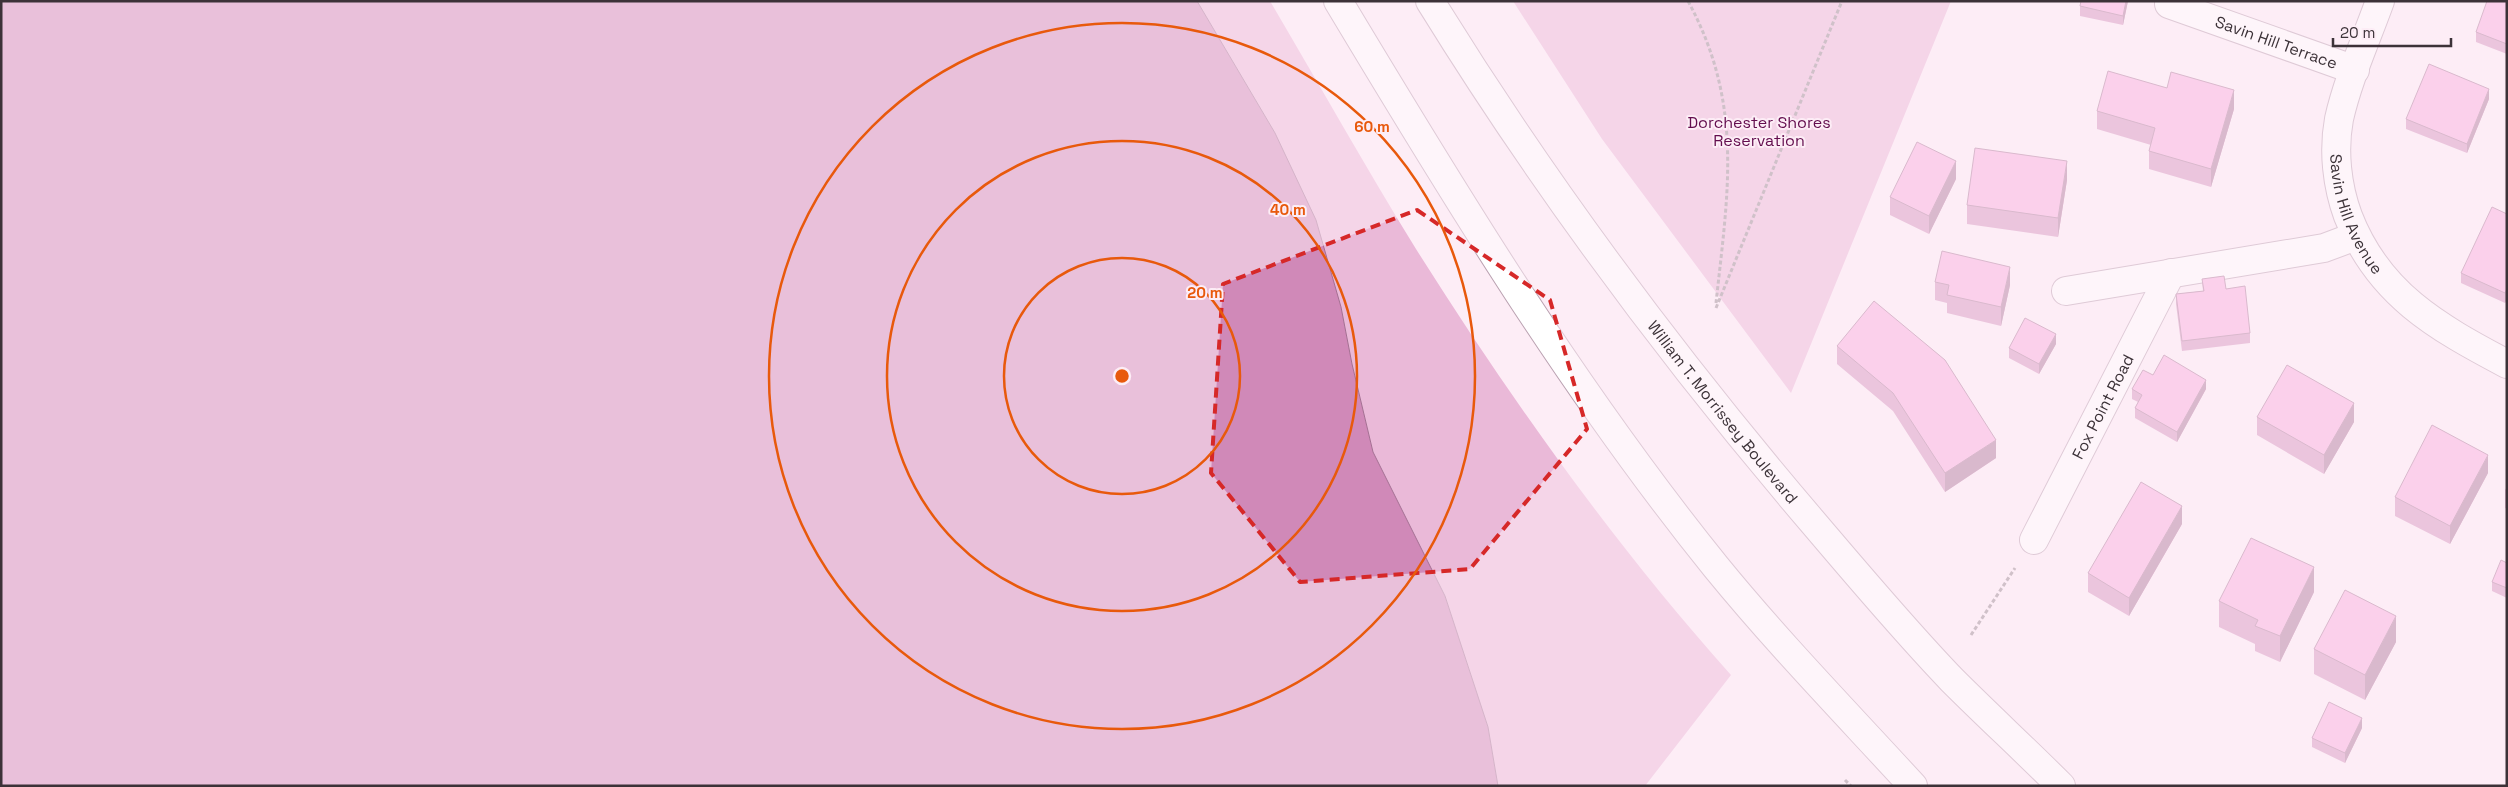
<svg xmlns="http://www.w3.org/2000/svg" width="2508" height="787" font-family="'Space Grotesk',sans-serif">
<rect width="100%" height="100%" fill="#fdedf6"/>
<path fill="#eab9d8" d="M 1197,1 L 1270,1 C 1319,84 1366,168 1416,249 C 1510,398 1613,543 1731,675 L 1645,786 L 1498,786 L 1488,727 L 1445,596 L 1373,452 L 1352,364 L 1341,307 L 1288,164 L 1275,133 Z
M 1513,1 L 1951,1 L 1791,393 L 1602,139 Z"/>
<path fill="#d089b8" stroke="#a46f92" d="M 1,1 L 1197,1 L 1275,133 L 1316,220 L 1341,307 L 1352,364 L 1373,452 L 1445,596 L 1488,727 L 1498,786 L 1,786 Z"/>
<g fill="none" stroke-linecap="round" stroke-linejoin="round">
<defs>
<g id="street">
<path id="s1" d="M 2169,4 L 2355,70"/>
<path d="M 2066,291 L 2324,248 L 2356,236"/>
<path id="s2" d="M 2034,540 L 2171,273"/>
</g>
<g id="secondary">
<path id="s3" d="M 2380,1 C 2366,40 2348,79 2339,119 C 2333,151 2337,186 2348,216 C 2378,294 2437,327 2507,364"/>
</g>
<g id="primary">
<path d="M 1338,1 C 1455,196 1573,390 1716,567 C 1778,643 1847,714 1913,786"/>
<path id="s4" d="M 1430,1 C 1543,184 1672,357 1811,520 C 1857,574 1903,629 1952,680 C 1988,716 2025,750 2061,786"/>
</g>
</defs>
<use href="#street" stroke="#baa1b1" stroke-width="30"/>
<use href="#secondary" stroke="#baa1b1" stroke-width="30"/>
<use href="#primary" stroke="#baa1b1" stroke-width="30"/>
<path stroke="#998c93" stroke-width="3" stroke-dasharray="4 2.5" stroke-linecap="butt" d="M 1688,1 C 1744,104 1728,192 1716,303
M 1716,308 L 1842,1
M 1971,635 L 2015,568
M 1845,780 L 1851,786"/>
<use href="#street" stroke="#fff" stroke-width="28"/>
<use href="#secondary" stroke="#fff" stroke-width="28"/>
<use href="#primary" stroke="#fff" stroke-width="28"/>
</g>
<path fill="#d596bf" d="M 2128,1 L 2123,25 L 2080,16 L 2080,6 Z
M 2507,1 L 2507,54 L 2476,42 L 2476,32 Z
M 2489,99 L 2467,153 L 2406,129 L 2406,119 Z
M 2234,109 L 2211,187 L 2149,169 L 2149,151 L 2151,145 L 2097,129 L 2097,111 Z
M 1956,179 L 1929,234 L 1890,215 L 1890,197 Z
M 2067,180 L 2058,237 L 1967,224 L 1967,205 Z
M 2507,214 L 2507,299 L 2505,303 L 2461,283 L 2461,273 Z
M 2202,279 L 2226,289 L 2250,333 L 2250,343 L 2182,351 L 2176,304 L 2176,294 L 2203,291 Z
M 1935,282 L 2010,285 L 2001,326 L 1947,313 L 1947,303 L 1935,300 Z
M 2056,344 L 2039,374 L 2009,358 L 2009,348 Z
M 1837,346 L 1996,458 L 1945,492 L 1893,411 L 1837,364 Z
M 2153,375 L 2206,389 L 2177,442 L 2135,418 L 2135,408 L 2138,402 L 2132,399 L 2132,389 Z
M 2257,417 L 2354,422 L 2324,474 L 2257,435 Z
M 2488,473 L 2450,544 L 2395,516 L 2395,497 Z
M 2507,487 L 2507,509 L 2505,508 L 2505,490 Z
M 2507,517 L 2507,538 L 2506,537 L 2506,519 Z
M 2182,524 L 2129,616 L 2088,592 L 2088,573 Z
M 2507,563 L 2507,598 L 2492,591 L 2492,582 Z
M 2314,592 L 2280,662 L 2255,651 L 2255,644 L 2219,627 L 2219,601 Z
M 2396,642 L 2365,700 L 2314,674 L 2314,649 Z
M 2362,728 L 2345,763 L 2312,747 L 2312,738 Z"/>
<path fill="#ae7a9b" d="M 2126,1 L 2128,1 L 2123,25 L 2123,16 Z
M 2489,89 L 2489,99 L 2467,153 L 2467,144 Z
M 2234,90 L 2234,109 L 2211,187 L 2211,169 Z
M 1956,161 L 1956,179 L 1929,234 L 1929,216 Z
M 2067,161 L 2067,180 L 2058,237 L 2058,218 Z
M 2010,267 L 2010,285 L 2001,326 L 2001,307 Z
M 2507,289 L 2507,299 L 2505,303 L 2505,293 Z
M 2056,334 L 2056,344 L 2039,374 L 2039,364 Z
M 2206,380 L 2206,389 L 2177,442 L 2177,432 Z
M 2354,403 L 2354,422 L 2324,474 L 2324,455 Z
M 1996,440 L 1996,458 L 1945,492 L 1945,473 Z
M 2488,455 L 2488,473 L 2450,544 L 2450,526 Z
M 2182,506 L 2182,524 L 2129,616 L 2129,598 Z
M 2314,567 L 2314,592 L 2280,662 L 2280,636 Z
M 2396,616 L 2396,642 L 2365,700 L 2365,675 Z
M 2362,718 L 2362,728 L 2345,763 L 2345,753 Z"/>
<path fill="#f8aede" stroke="#ae7a9b" d="M 2081,1 L 2126,1 L 2123,16 L 2080,6 Z
M 2487,1 L 2507,1 L 2507,44 L 2476,32 Z
M 2429,64 L 2489,89 L 2467,144 L 2406,119 Z
M 2108,71 L 2167,88 L 2171,72 L 2234,90 L 2211,169 L 2149,151 L 2155,128 L 2097,111 Z
M 1917,142 L 1956,161 L 1929,216 L 1890,197 Z
M 1975,148 L 2067,161 L 2058,218 L 1967,205 Z
M 2492,207 L 2507,214 L 2507,289 L 2505,293 L 2461,273 Z
M 1942,251 L 2010,267 L 2001,307 L 1947,295 L 1949,285 L 1935,282 Z
M 2224,276 L 2226,289 L 2245,286 L 2250,333 L 2182,341 L 2176,294 L 2204,291 L 2202,279 Z
M 1874,301 L 1945,360 L 1996,440 L 1945,473 L 1893,393 L 1837,346 Z
M 2025,318 L 2056,334 L 2039,364 L 2009,348 Z
M 2164,355 L 2206,380 L 2177,432 L 2135,408 L 2142,395 L 2132,389 L 2143,370 L 2153,375 Z
M 2287,365 L 2354,403 L 2324,455 L 2257,417 Z
M 2432,425 L 2488,455 L 2450,526 L 2395,497 Z
M 2141,482 L 2182,506 L 2129,598 L 2088,573 Z
M 2251,538 L 2314,567 L 2280,636 L 2255,626 L 2258,620 L 2219,601 Z
M 2501,560 L 2507,563 L 2507,588 L 2492,582 Z
M 2345,590 L 2396,616 L 2365,675 L 2314,649 Z
M 2329,702 L 2362,718 L 2345,753 L 2312,738 Z"/>
<path d="M0 0H2508V787H0ZM 1417,210 L 1550,300 L 1587,429 L 1470,569 L 1300,582 L 1211,473 L 1223,284 Z" fill="#fdedf6" fill-opacity=".55" fill-rule="evenodd"/>
<path fill="none" stroke="#d62828" stroke-width="4" stroke-dasharray="10 6" stroke-linejoin="round" d="M 1417,210 L 1550,300 L 1587,429 L 1470,569 L 1300,582 L 1211,473 L 1223,284 Z"/>
<g fill="none" stroke="#e8590c" stroke-width="2.5">
<circle cx="1122" cy="376" r="118"/>
<circle cx="1122" cy="376" r="235"/>
<circle cx="1122" cy="376" r="353"/>
</g>
<g text-anchor="middle" dominant-baseline="central" stroke-width="4" stroke-linejoin="round" paint-order="stroke">
<g font-size="16" fill="#3c3238" stroke="#fdedf6">
<text stroke="none"><textPath href="#s1" startOffset="114">Savin Hill Terrace</textPath></text>
<text stroke="none"><textPath href="#s3" startOffset="224">Savin Hill Avenue</textPath></text>
<text stroke="none"><textPath href="#s2" startOffset="150">Fox Point Road</textPath></text>
<text stroke="none"><textPath href="#s4" startOffset="505">William T. Morrissey Boulevard</textPath></text>
</g>
<g font-size="16" fill="#630d4e" stroke="#fdedf6">
<text x="1759" y="122">Dorchester Shores<tspan x="1759" dy="18">Reservation</tspan></text>
</g>
</g>
<circle cx="1122" cy="376" r="8" fill="#e8590c" stroke="#fdedf6" stroke-width="2.5"/>
<g font-size="15" text-anchor="middle" font-weight="bold" fill="#e8590c" stroke="#fdedf6" stroke-width="4" stroke-linejoin="round" paint-order="stroke">
<text x="1372" y="132">60 m</text>
<text x="1288" y="215">40 m</text>
<text x="1205" y="298">20 m</text>
</g>
<rect width="2508" height="787" fill="none" stroke="#3c3238" stroke-width="5"/>
<path d="M2333 38v8h118v-8" fill="none" stroke="#3c3238" stroke-width="2.5"/>
<text x="2340" y="38" font-size="15" fill="#3c3238" stroke="#fdedf6" stroke-width="4" paint-order="stroke">20 m</text>
</svg>
